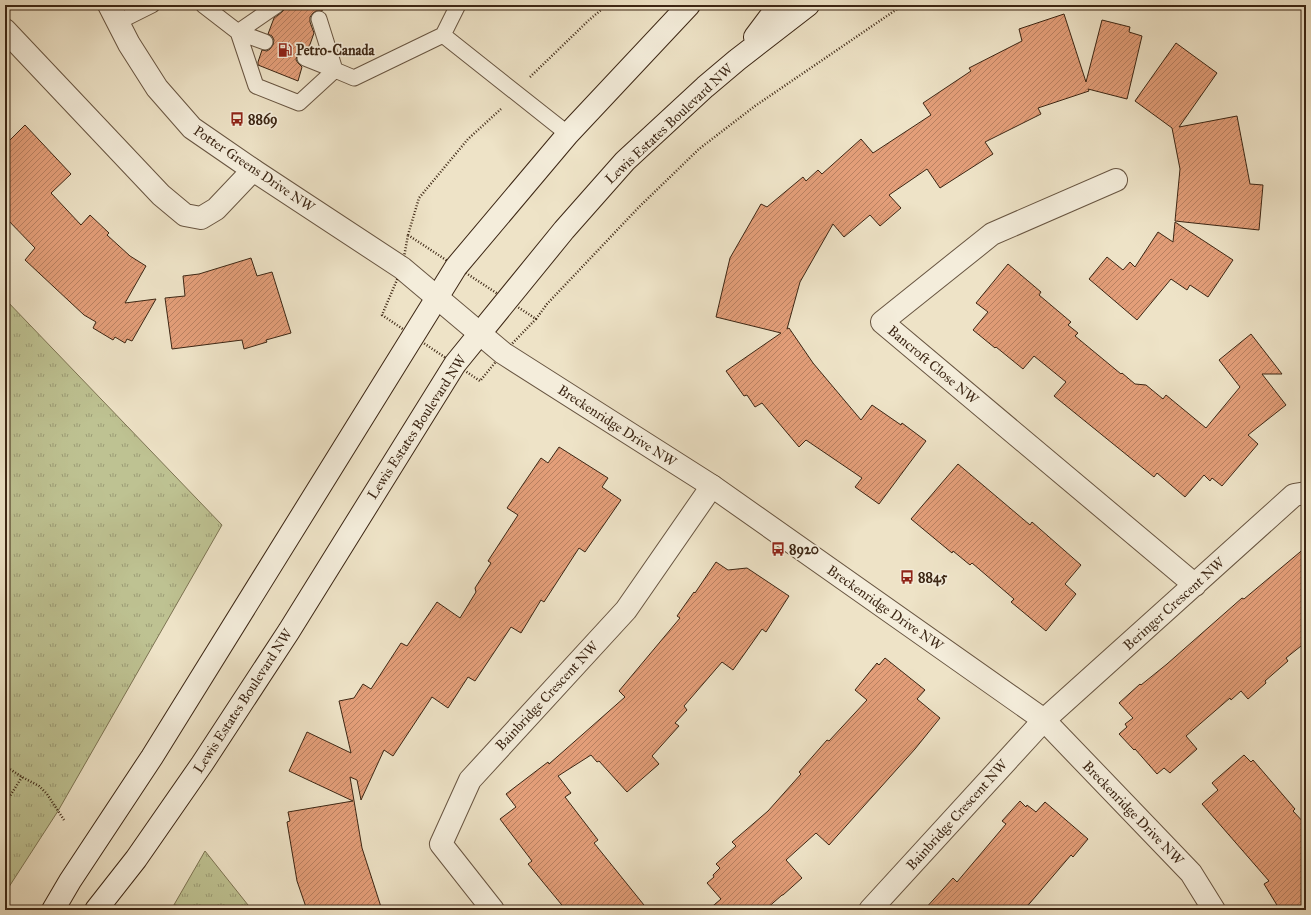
<svg xmlns="http://www.w3.org/2000/svg" width="1311" height="915" font-family="'IM FELL Great Primer',serif">
<defs>
<pattern id="grass-tufts" width="24" height="20" patternUnits="userSpaceOnUse"><rect width="24" height="20" fill="#bec292"/><path d="M3 7l-1-3M5 7V3M7 7l1-3M15 17l-1-3M17 17v-4M19 17l1-3" fill="none" stroke="#9c9d76"/></pattern>
<pattern id="building-hatch" width="6" height="6" patternUnits="userSpaceOnUse"><rect width="6" height="6" fill="#e39e79"/><path d="M-1 1l2-2M0 6l6-6M5 7l2-2" fill="none" stroke="#b98162"/></pattern>
</defs>
<rect width="100%" height="100%" fill="#eee3c7"/>
<filter id="stains"><feTurbulence type="fractalNoise" baseFrequency=".005" numOctaves="4"/><feColorMatrix values="0 0 0 0 .2 0 0 0 0 .09 0 0 0 0 .02 0 0 0 .5 -.17"/></filter>
<radialGradient id="worn" r=".72"><stop offset=".6" stop-color="#630" stop-opacity="0"/><stop offset="1" stop-color="#630" stop-opacity=".3"/></radialGradient>
<path fill="url(#grass-tufts)" stroke="#7d7453" d="M 5,299 L 222,525 L 58,811 L 5,893 Z
M 205,851 L 252,910 L 171,910 Z"/>
<path fill="url(#building-hatch)" stroke="#3c2614" d="M 286,5 L 324,5 L 322,11 L 316,11 L 313,13 L 310,17 L 310,22 L 314,33 L 308,50 L 304,49 L 300,51 L 297,55 L 296,60 L 298,63 L 302,67 L 298,81 L 258,65 L 258,62 L 262,50 L 267,51 L 270,49 L 273,45 L 274,40 L 272,36 L 268,34 L 274,18 L 282,12 L 285,9 Z
M 1064,14 L 1086,82 L 1102,20 L 1130,27 L 1129,32 L 1142,36 L 1127,99 L 1088,89 L 1089,91 L 1038,108 L 1041,114 L 985,142 L 993,154 L 940,188 L 927,169 L 889,195 L 901,208 L 880,226 L 870,215 L 844,237 L 833,224 L 800,282 L 787,329 L 789,328 L 813,363 L 861,420 L 872,405 L 901,425 L 902,423 L 926,441 L 879,504 L 855,487 L 862,478 L 806,440 L 799,447 L 762,403 L 755,407 L 747,395 L 744,396 L 726,371 L 781,333 L 716,317 L 730,258 L 761,204 L 767,207 L 803,177 L 806,181 L 818,170 L 822,174 L 861,139 L 873,153 L 931,115 L 923,103 L 971,71 L 969,68 L 1022,41 L 1019,29 Z
M 1176,43 L 1217,73 L 1179,127 L 1237,116 L 1250,184 L 1263,185 L 1259,230 L 1175,221 L 1180,169 L 1172,128 L 1135,101 Z
M 25,125 L 71,174 L 51,193 L 81,225 L 90,215 L 109,233 L 107,235 L 130,256 L 146,266 L 125,303 L 156,299 L 132,341 L 127,339 L 125,343 L 115,337 L 113,340 L 93,328 L 96,322 L 84,315 L 25,260 L 35,248 L 5,217 L 5,145 Z
M 1175,222 L 1233,260 L 1208,297 L 1190,285 L 1187,290 L 1171,279 L 1137,320 L 1089,279 L 1107,257 L 1123,270 L 1130,262 L 1135,267 L 1158,232 L 1173,242 Z
M 251,258 L 257,276 L 272,272 L 291,333 L 266,340 L 267,342 L 244,349 L 242,340 L 172,349 L 165,298 L 185,296 L 183,276 L 199,274 Z
M 1008,264 L 1041,292 L 1039,295 L 1071,322 L 1068,325 L 1078,333 L 1075,336 L 1121,374 L 1122,373 L 1135,384 L 1146,385 L 1163,399 L 1166,395 L 1206,428 L 1240,387 L 1219,360 L 1251,334 L 1282,374 L 1262,374 L 1286,405 L 1248,435 L 1258,444 L 1222,486 L 1212,478 L 1210,481 L 1204,475 L 1185,497 L 1157,473 L 1154,477 L 1054,396 L 1066,382 L 1034,356 L 1023,369 L 996,347 L 995,348 L 973,330 L 988,312 L 976,303 Z
M 559,447 L 608,478 L 602,487 L 621,500 L 585,552 L 579,548 L 544,602 L 541,600 L 521,633 L 511,627 L 475,681 L 468,677 L 448,708 L 432,697 L 393,756 L 384,750 L 361,800 L 357,780 L 350,777 L 362,848 L 382,910 L 307,910 L 297,881 L 287,822 L 290,821 L 288,812 L 353,801 L 289,771 L 307,732 L 351,753 L 339,701 L 354,698 L 363,684 L 371,689 L 401,643 L 407,646 L 437,602 L 460,618 L 476,592 L 475,588 L 491,563 L 488,561 L 518,515 L 507,508 L 541,458 L 548,463 Z
M 958,464 L 1030,525 L 1032,522 L 1081,565 L 1065,584 L 1076,594 L 1046,631 L 1011,602 L 1014,599 L 972,563 L 970,565 L 953,551 L 952,553 L 911,519 Z
M 1306,547 L 1306,642 L 1286,658 L 1288,661 L 1265,681 L 1266,683 L 1248,699 L 1241,691 L 1231,700 L 1230,698 L 1186,736 L 1197,749 L 1170,773 L 1164,768 L 1157,774 L 1135,749 L 1134,750 L 1119,734 L 1127,727 L 1125,724 L 1133,718 L 1119,703 L 1140,684 L 1141,685 L 1167,664 L 1242,598 L 1244,599 Z
M 716,562 L 728,570 L 747,568 L 789,596 L 766,632 L 762,629 L 733,670 L 722,662 L 684,706 L 687,710 L 675,723 L 679,726 L 652,756 L 659,764 L 627,792 L 599,761 L 597,762 L 591,755 L 558,776 L 571,793 L 565,797 L 598,840 L 594,843 L 648,910 L 566,910 L 528,864 L 532,861 L 500,819 L 516,807 L 506,794 L 548,762 L 549,764 L 625,697 L 619,691 L 680,618 L 677,616 L 694,592 L 695,593 Z
M 885,658 L 925,690 L 917,699 L 940,718 L 915,749 L 829,845 L 816,833 L 786,860 L 802,878 L 783,895 L 782,895 L 765,910 L 708,910 L 721,899 L 707,883 L 714,877 L 713,875 L 720,868 L 716,864 L 736,846 L 732,842 L 768,811 L 801,774 L 799,772 L 827,740 L 829,741 L 867,700 L 855,690 L 877,663 L 879,665 Z
M 1244,755 L 1251,762 L 1253,760 L 1295,809 L 1293,811 L 1306,825 L 1306,910 L 1280,910 L 1264,884 L 1269,881 L 1202,804 L 1218,790 L 1212,783 Z
M 1020,801 L 1026,807 L 1027,805 L 1036,812 L 1045,802 L 1088,839 L 1073,857 L 1071,855 L 1024,910 L 924,910 L 953,878 L 957,882 L 1006,824 L 1002,821 Z"/>
<g fill="none" stroke-linecap="round" stroke-linejoin="round">
<defs>
<path id="service" d="M 203,5 L 238,32 L 277,5
M 319,19 L 335,70 L 354,78 L 443,35 L 568,134
M 118,22 L 152,5
M 238,32 L 256,86 L 299,103 L 335,70 L 305,58
M 238,32 L 265,42
M 443,35 L 458,5"/>
<path id="minor" d="M 5,30 L 161,195 L 185,215 L 201,218 L 216,209 L 253,170
M 1116,180 L 992,234 L 882,322 L 1195,585
M 493,910 L 441,844 L 470,780 L 626,610 L 712,486
M 870,910 L 1044,720 L 1294,495 L 1306,493"/>
<path id="tertiary" d="M 109,5 L 129,44 L 157,88 L 192,128 L 253,170 L 402,268 L 503,353 L 712,486 L 1044,720 L 1191,873 L 1214,910"/>
<path id="secondary" d="M 755,37 L 779,5
M 53,910 L 70,881 L 152,757 L 456,267 L 568,134 L 689,5
M 96,910 L 136,859 L 202,764 L 289,631 L 455,364 L 564,230 L 625,161 L 705,87 L 737,60 L 808,5"/>
</defs>
<use href="#service" stroke="#685541" stroke-width="17"/>
<use href="#minor" stroke="#685541" stroke-width="24"/>
<use href="#tertiary" stroke="#685541" stroke-width="24"/>
<use href="#secondary" stroke="#3c2614" stroke-width="24"/>
<path stroke="#3c2614" stroke-width="2.5" stroke-dasharray="1 2" stroke-linecap="butt" d="M 530,77 L 589,20 L 607,5
M 408,235 L 536,319 L 503,353 L 480,381 L 382,315 L 402,268 Z
M 408,235 L 419,198 L 468,139 L 501,109
M 536,319 L 547,304 L 639,207 L 699,149 L 755,106 L 903,5
M 5,766 L 22,777 L 39,786 L 47,794 L 64,820
M 5,806 L 8,799 L 22,777"/>
<use href="#service" stroke="#f4eddb" stroke-width="15"/>
<use href="#minor" stroke="#f4eddb" stroke-width="22"/>
<use href="#tertiary" stroke="#f4eddb" stroke-width="22"/>
<use href="#secondary" stroke="#f4eddb" stroke-width="22"/>
</g>
<defs>
<symbol id="fuel-bare" viewBox="-9 -9 18 18"><path d="M-5.5-6h7V0h2V4h1.3V-2.5L3-4.5l.8-.8L6-3V5H2.5V1h-1V6h-7ZM-4.2-4.7v3.2H.2V-4.7Z" fill="#8f2418" stroke="#f4eddb" stroke-width="2.5" paint-order="stroke"/></symbol>
<symbol id="bus-bare" viewBox="-9 -9 18 18"><path d="M-5-6H5V4H4V6H2V4H-2V6H-4V4H-5ZM-3.5-4V0h7V-4ZM-3.5 1.2v1.5H-2V1.2ZM2 1.2v1.5H3.5V1.2Z" fill="#8f2418" stroke="#f4eddb" stroke-width="2.5" paint-order="stroke"/></symbol>
</defs>
<g fill-rule="evenodd">
<use href="#fuel-bare" x="275" y="40" width="20" height="20"/>
<use href="#bus-bare" x="227" y="109" width="20" height="20"/>
<use href="#bus-bare" x="768" y="539" width="20" height="20"/>
<use href="#bus-bare" x="897" y="567" width="20" height="20"/>
</g>
<g text-anchor="middle" dominant-baseline="central" stroke-width="3.5" stroke-linejoin="round" paint-order="stroke">
<g font-size="14" font-weight="bold" fill="#3c2614" stroke="#f4eddb" text-anchor="start">
<text x="296" y="50">Petro-Canada</text>
<text x="248" y="119">8869</text>
<text x="789" y="549">8920</text>
<text x="918" y="577">8845</text>
</g>
<g font-size="14" fill="#3c2614" stroke="#f4eddb">
<text transform="translate(669 124) rotate(-43)">Lewis Estates Boulevard NW</text>
<text transform="translate(254 169) rotate(34)">Potter Greens Drive NW</text>
<text transform="translate(933 365) rotate(40)">Bancroft Close NW</text>
<text transform="translate(617 426) rotate(33)">Breckenridge Drive NW</text>
<text transform="translate(417 427) rotate(-57)">Lewis Estates Boulevard NW</text>
<text transform="translate(1174 604) rotate(-42)">Beringer Crescent NW</text>
<text transform="translate(885 608) rotate(35)">Breckenridge Drive NW</text>
<text transform="translate(547 696) rotate(-47)">Bainbridge Crescent NW</text>
<text transform="translate(243 701) rotate(-57)">Lewis Estates Boulevard NW</text>
<text transform="translate(1133 813) rotate(46)">Breckenridge Drive NW</text>
<text transform="translate(957 815) rotate(-48)">Bainbridge Crescent NW</text>
</g>
</g>
<rect width="1311" height="915" fill="none" stroke="#eee3c7" stroke-width="20"/>
<rect x="6" y="6" width="1299" height="903" fill="none" stroke="#3c2614" stroke-width="2"/>
<rect x="10" y="10" width="1291" height="895" fill="none" stroke="#3c2614"/>
<rect width="100%" height="100%" filter="url(#stains)"/>
<rect width="100%" height="100%" fill="url(#worn)"/>
</svg>
